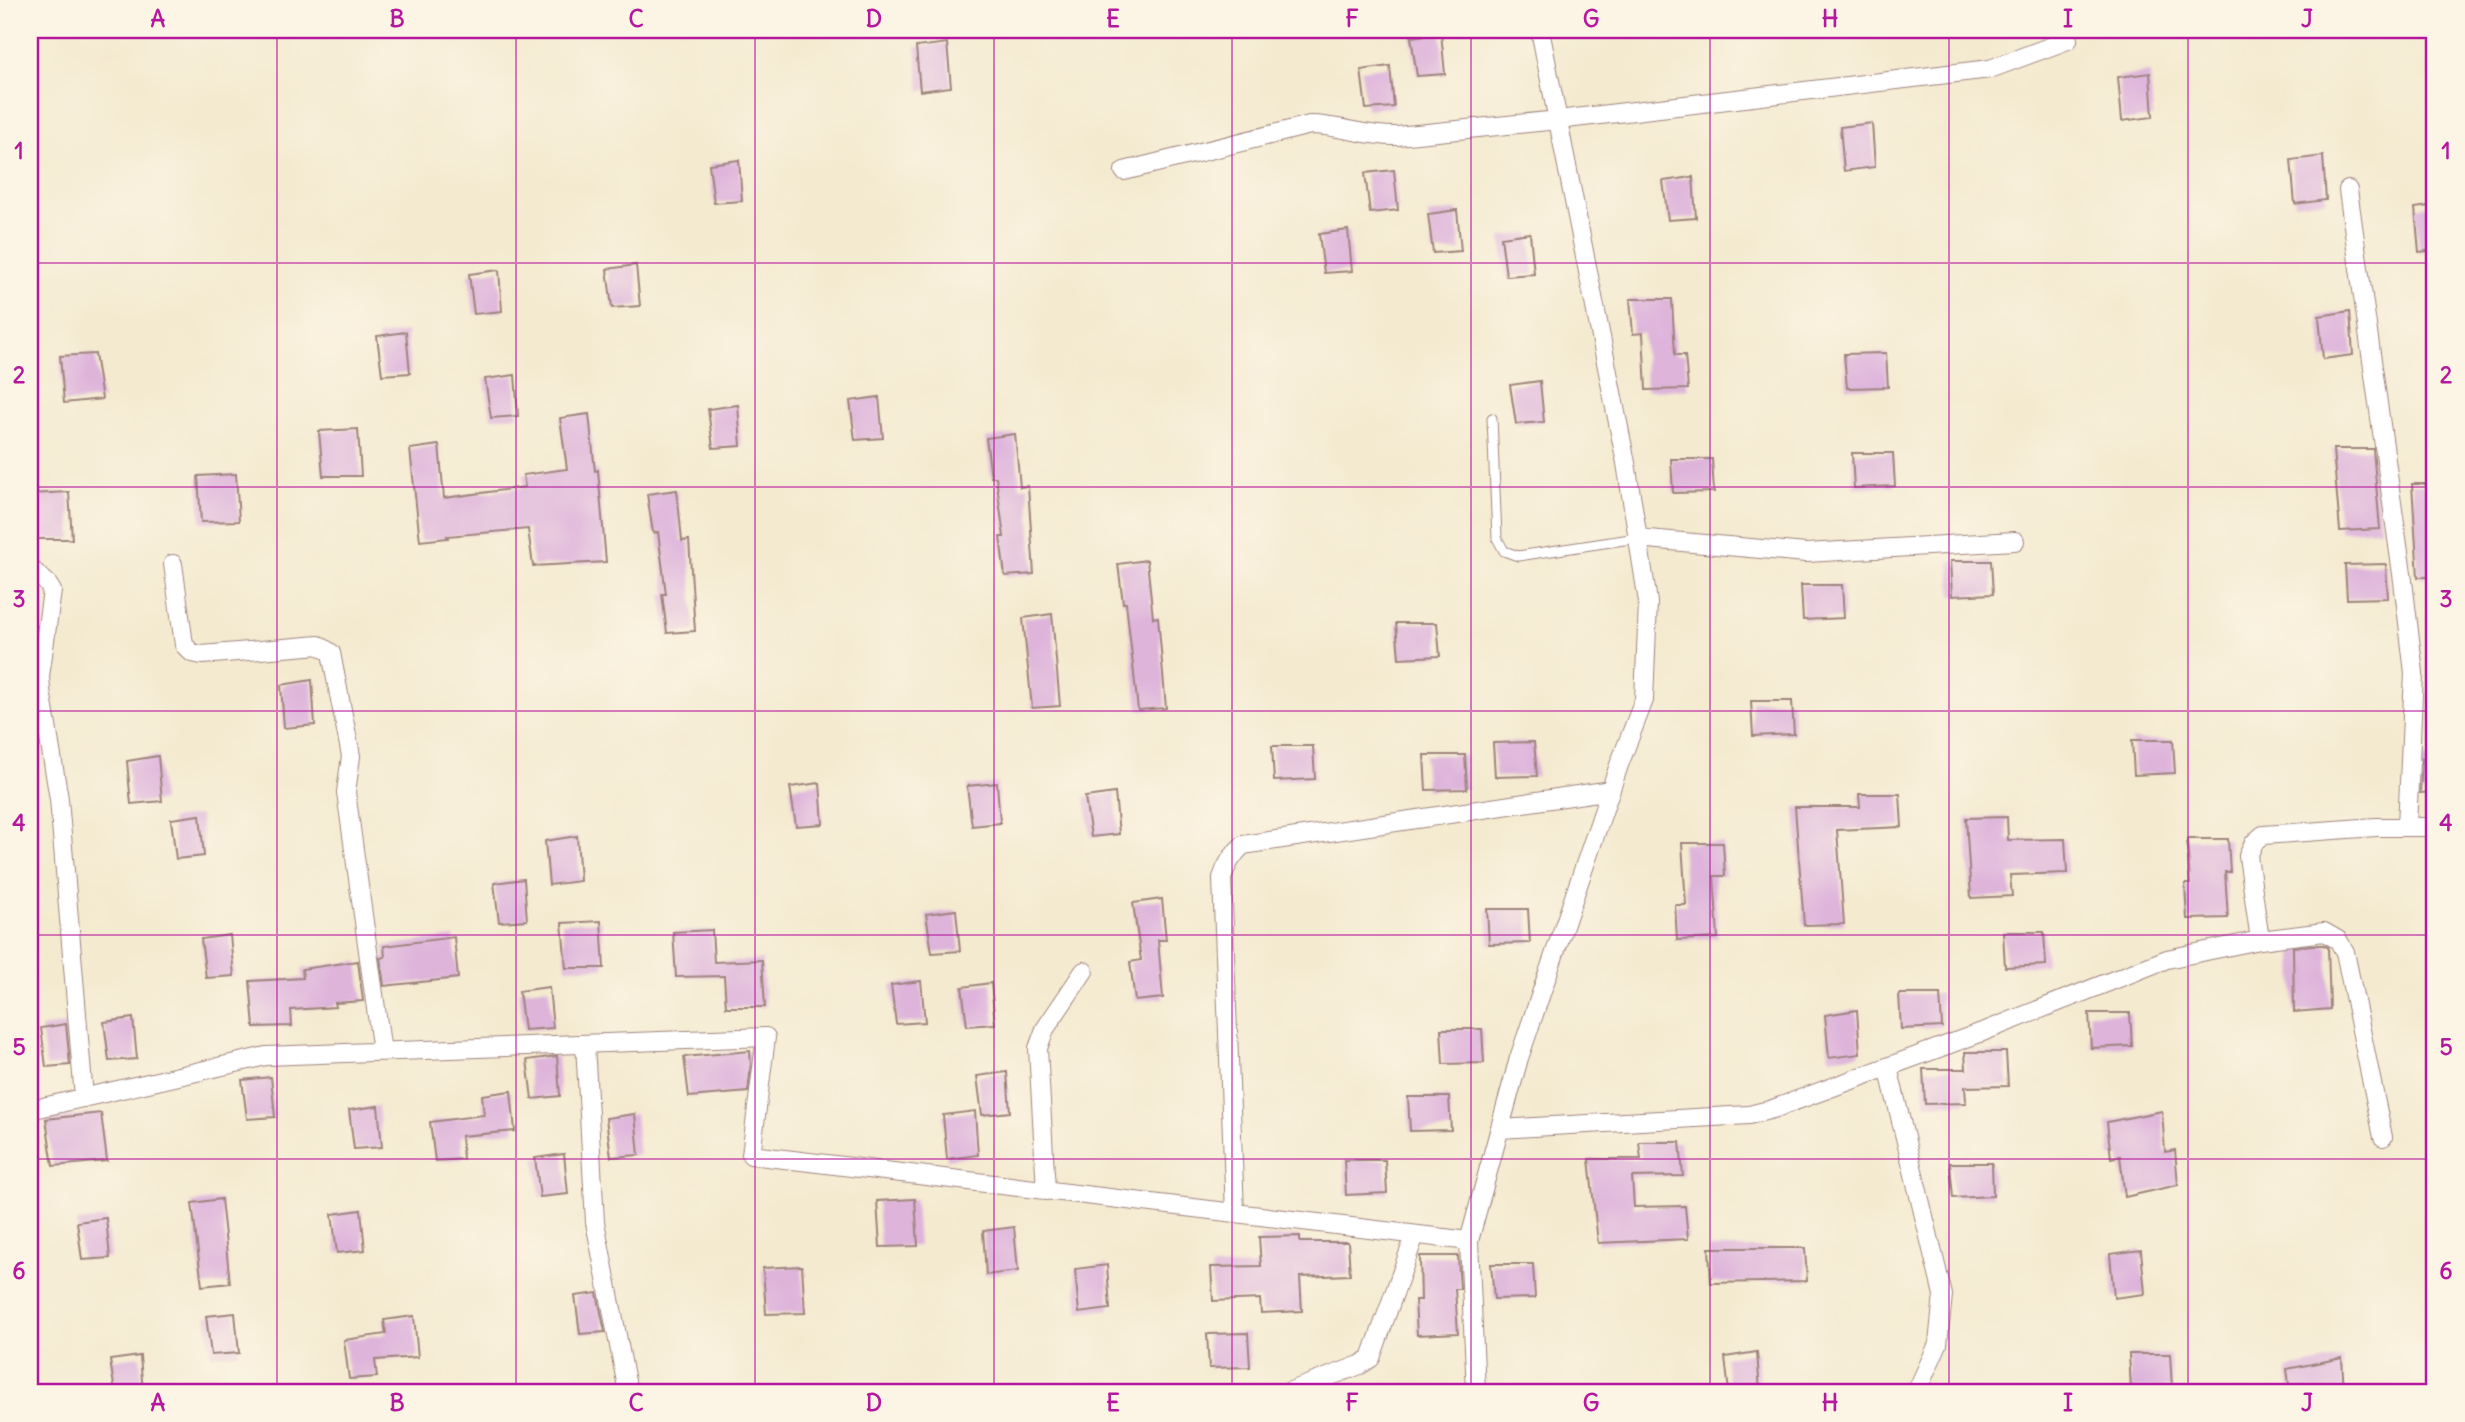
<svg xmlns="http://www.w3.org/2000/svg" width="2465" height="1422" font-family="Delius,sans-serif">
<rect width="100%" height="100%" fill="#fcf5e5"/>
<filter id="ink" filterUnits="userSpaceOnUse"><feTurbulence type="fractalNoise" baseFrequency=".0143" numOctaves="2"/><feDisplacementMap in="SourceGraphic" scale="14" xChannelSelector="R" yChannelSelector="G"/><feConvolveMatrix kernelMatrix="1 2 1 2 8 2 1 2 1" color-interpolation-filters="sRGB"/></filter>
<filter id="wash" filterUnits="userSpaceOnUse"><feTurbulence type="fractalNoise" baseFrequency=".00686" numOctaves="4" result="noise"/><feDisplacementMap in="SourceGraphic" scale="28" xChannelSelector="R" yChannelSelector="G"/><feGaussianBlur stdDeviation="1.57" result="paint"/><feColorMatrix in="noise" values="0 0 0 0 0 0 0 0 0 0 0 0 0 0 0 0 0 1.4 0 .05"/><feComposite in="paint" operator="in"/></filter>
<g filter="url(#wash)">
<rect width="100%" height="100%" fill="#f4ead0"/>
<g id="blocks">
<path fill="#deb4db" d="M 1441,33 L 1445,74 L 1417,76 L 1411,37 Z
M 947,43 L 951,87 L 920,91 L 916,47 Z
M 1390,66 L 1394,107 L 1366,109 L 1361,70 Z
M 2150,73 L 2153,117 L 2122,121 L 2118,77 Z
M 1872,123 L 1875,167 L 1844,171 L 1840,127 Z
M 2323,156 L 2326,200 L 2295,204 L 2291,160 Z
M 739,160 L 742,201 L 714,203 L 709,164 Z
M 1394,170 L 1398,210 L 1370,213 L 1365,173 Z
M 1693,177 L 1696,218 L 1668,220 L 1663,181 Z
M 2435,205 L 2435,250 L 2419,252 L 2415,208 Z
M 1457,210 L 1461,251 L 1433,253 L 1428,214 Z
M 1348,230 L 1352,271 L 1324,273 L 1319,234 Z
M 1530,233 L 1534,274 L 1506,276 L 1501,237 Z
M 636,265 L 640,306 L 612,308 L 607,269 Z
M 499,270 L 502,311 L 474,314 L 469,274 Z
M 1630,299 L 1672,299 L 1675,355 L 1685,355 L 1688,389 L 1646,390 L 1643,333 L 1633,334 Z
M 2350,311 L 2353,355 L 2323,359 L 2319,316 Z
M 406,332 L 410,373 L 382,375 L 377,336 Z
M 1886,353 L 1888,387 L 1847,388 L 1844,354 Z
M 95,354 L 102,399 L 64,403 L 60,356 Z
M 515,375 L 518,416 L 491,418 L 485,379 Z
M 1540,381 L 1544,422 L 1516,424 L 1510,385 Z
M 879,397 L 883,438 L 855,440 L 850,401 Z
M 738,405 L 741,446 L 713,448 L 708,409 Z
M 589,414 L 595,471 L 598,470 L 606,562 L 533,566 L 528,529 L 447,536 L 448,538 L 420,541 L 410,449 L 439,445 L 444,498 L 525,487 L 523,475 L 567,469 L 560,418 Z
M 358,429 L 361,476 L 323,476 L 319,431 Z
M 1015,434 L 1020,487 L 1028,486 L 1034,574 L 1005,576 L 1000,537 L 1004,537 L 996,477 L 991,477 L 986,438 Z
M 2333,449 L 2373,449 L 2380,529 L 2340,531 Z
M 1852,453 L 1893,453 L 1895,486 L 1854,488 Z
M 1671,459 L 1712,459 L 1714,492 L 1673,493 Z
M 236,474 L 239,521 L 201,522 L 198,476 Z
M 2412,484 L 2435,484 L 2435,577 L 2418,577 Z
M 677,490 L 682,541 L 689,540 L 695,631 L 667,633 L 662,594 L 666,594 L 658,532 L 653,533 L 647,494 Z
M 69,492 L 72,539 L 34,539 L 30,494 Z
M 1147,560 L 1153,618 L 1158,617 L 1166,708 L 1138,710 L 1126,603 L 1123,603 L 1118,564 Z
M 1950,561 L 1991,561 L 1993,594 L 1952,596 Z
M 2386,564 L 2388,598 L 2347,599 L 2345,565 Z
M 1801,585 L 1842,585 L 1844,618 L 1803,620 Z
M 1052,614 L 1060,706 L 1032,708 L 1023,618 Z
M 1396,623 L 1437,623 L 1440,656 L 1399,658 Z
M 312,680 L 315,725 L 284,728 L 281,685 Z
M 1751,701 L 1792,701 L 1794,734 L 1753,736 Z
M 2132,740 L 2173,740 L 2175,773 L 2134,775 Z
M 1534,742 L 1537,776 L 1495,777 L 1493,743 Z
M 1272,746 L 1313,746 L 1315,779 L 1274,781 Z
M 1424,755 L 1465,755 L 1467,789 L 1426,790 Z
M 158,756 L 162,801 L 131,804 L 127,761 Z
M 2422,758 L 2435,758 L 2435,792 L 2420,793 Z
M 820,783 L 823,824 L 796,826 L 790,787 Z
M 997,783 L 1000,823 L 972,826 L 967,786 Z
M 1115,793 L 1119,834 L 1091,837 L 1085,797 Z
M 1859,794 L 1900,794 L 1902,827 L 1837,830 L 1844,924 L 1804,925 L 1795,807 L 1860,807 Z
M 200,815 L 204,856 L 176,859 L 171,819 Z
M 2007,817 L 2008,840 L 2065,839 L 2067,873 L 2010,875 L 2012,896 L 1971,898 L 1966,818 Z
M 577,836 L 580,881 L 549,885 L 545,841 Z
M 2187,839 L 2228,839 L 2230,872 L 2225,872 L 2228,918 L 2187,919 L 2185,884 L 2190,884 Z
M 1682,843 L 1723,843 L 1725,876 L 1714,876 L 1718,938 L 1677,940 L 1675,905 L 1686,905 Z
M 524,879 L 527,920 L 499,922 L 494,883 Z
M 1162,899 L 1166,940 L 1158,940 L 1163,998 L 1135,1001 L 1130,962 L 1141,960 L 1133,903 Z
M 1487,909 L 1528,909 L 1530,943 L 1489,944 Z
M 956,910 L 960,951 L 932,953 L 926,914 Z
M 601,921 L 604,968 L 566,968 L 562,923 Z
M 712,930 L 714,962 L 762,960 L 765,1007 L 726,1007 L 724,976 L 676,977 L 673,932 Z
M 2003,932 L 2044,932 L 2046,965 L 2005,967 Z
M 230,935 L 234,976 L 206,978 L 201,939 Z
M 454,937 L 458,978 L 384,986 L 380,958 L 385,957 L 384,946 Z
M 2312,945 L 2323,945 L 2328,947 L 2330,1009 L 2294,1012 L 2293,947 Z
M 358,961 L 363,1001 L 335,1003 L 336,1007 L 291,1010 L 292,1026 L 254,1027 L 250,981 L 303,978 L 302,969 Z
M 921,981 L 925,1022 L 896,1024 L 891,985 Z
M 991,983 L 995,1024 L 967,1026 L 962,987 Z
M 549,987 L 553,1028 L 524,1030 L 519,991 Z
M 1899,994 L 1940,994 L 1942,1027 L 1901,1029 Z
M 1857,1010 L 1860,1054 L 1829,1058 L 1825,1015 Z
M 2089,1013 L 2130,1013 L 2132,1046 L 2091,1048 Z
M 133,1018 L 137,1059 L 109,1061 L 104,1022 Z
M 66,1024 L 70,1065 L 46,1067 L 41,1028 Z
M 1441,1029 L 1482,1029 L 1484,1063 L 1443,1064 Z
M 750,1051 L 751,1066 L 748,1092 L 689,1097 L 684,1057 Z
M 1965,1052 L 2006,1052 L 2008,1086 L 1965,1087 L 1966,1103 L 1925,1104 L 1923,1069 L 1966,1069 Z
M 557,1056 L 560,1096 L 532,1099 L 527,1060 Z
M 1007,1072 L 1010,1112 L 982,1115 L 977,1076 Z
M 271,1077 L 275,1117 L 247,1119 L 242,1080 Z
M 511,1091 L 515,1131 L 461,1136 L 463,1159 L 435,1161 L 430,1122 L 484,1115 L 482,1095 Z
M 1408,1097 L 1449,1097 L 1451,1130 L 1410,1131 Z
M 378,1106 L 382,1147 L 354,1149 L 349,1110 Z
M 975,1111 L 978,1155 L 947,1159 L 943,1115 Z
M 2162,1111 L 2165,1152 L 2175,1150 L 2178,1185 L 2125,1197 L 2120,1156 L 2111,1158 L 2107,1122 Z
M 101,1113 L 107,1161 L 53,1166 L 46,1119 Z
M 635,1114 L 639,1155 L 611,1157 L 606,1118 Z
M 1639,1142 L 1680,1142 L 1683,1176 L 1632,1177 L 1634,1207 L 1685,1206 L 1688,1239 L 1598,1243 L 1589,1159 L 1641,1159 Z
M 564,1154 L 568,1194 L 540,1197 L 535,1158 Z
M 1344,1160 L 1385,1160 L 1387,1193 L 1346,1195 Z
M 1950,1163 L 1992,1163 L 1993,1196 L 1953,1198 Z
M 221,1199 L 230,1283 L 202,1286 L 192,1203 Z
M 915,1199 L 918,1246 L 880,1247 L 877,1201 Z
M 361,1210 L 365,1250 L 337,1253 L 332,1214 Z
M 106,1218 L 110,1258 L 82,1260 L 77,1222 Z
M 1014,1227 L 1018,1271 L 986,1275 L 983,1231 Z
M 1300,1236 L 1300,1242 L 1348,1242 L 1350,1275 L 1300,1277 L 1302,1311 L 1261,1313 L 1260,1299 L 1213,1301 L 1211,1267 L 1261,1266 L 1259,1237 Z
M 1709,1248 L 1805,1248 L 1807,1281 L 1711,1283 Z
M 2141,1250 L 2145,1294 L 2114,1298 L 2110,1254 Z
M 1420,1256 L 1458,1256 L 1460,1289 L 1455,1289 L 1458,1333 L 1417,1335 L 1415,1300 L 1421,1300 Z
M 1491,1264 L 1533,1264 L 1535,1298 L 1494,1299 Z
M 1107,1265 L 1110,1309 L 1079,1313 L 1075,1269 Z
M 802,1266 L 805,1313 L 766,1314 L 763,1268 Z
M 597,1293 L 605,1332 L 580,1334 L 575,1296 Z
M 235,1313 L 239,1353 L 211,1355 L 206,1316 Z
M 414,1316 L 418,1357 L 375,1360 L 377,1377 L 349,1379 L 344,1340 L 386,1334 L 384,1320 Z
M 1248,1333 L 1250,1367 L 1209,1368 L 1207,1334 Z
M 1757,1352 L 1760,1392 L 1729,1392 L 1725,1357 Z
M 2129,1354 L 2170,1354 L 2172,1387 L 2131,1389 Z
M 140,1356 L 143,1392 L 115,1392 L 110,1360 Z
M 2342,1358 L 2344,1392 L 2290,1392 L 2287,1369 Z"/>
</g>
</g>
<g filter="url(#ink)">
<use href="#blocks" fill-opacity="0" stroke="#9f847e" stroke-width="2"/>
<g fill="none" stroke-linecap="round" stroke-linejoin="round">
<defs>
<path id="lane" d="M 1492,418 L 1497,538 L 1504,551 L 1518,556 L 1637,538"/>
<path id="street" d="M 1124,171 L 1310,125 C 1339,125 1367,137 1397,136 L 1558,120 L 1990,69 L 2068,40
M 2348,190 L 2403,581 L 2414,673 L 2407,827
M 1637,538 L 1806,553 L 2015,541
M 173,564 L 184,645 L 192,653 L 202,655 L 319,645 L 331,653 L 351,756 L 346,792 L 382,1052
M 30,568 L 47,583 L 52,591 L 40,676 L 41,690 L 59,799 L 84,1098
M 2260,940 L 2324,932 L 2338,940 L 2345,952 L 2383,1137
M 585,1044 L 595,1222 L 628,1392
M 1888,1067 L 1943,1295 L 1938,1344 L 1919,1386 L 1914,1392
M 30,1110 L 266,1056 L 766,1037 L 751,1155 L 1469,1241
M 1500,1129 L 1749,1115 L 1773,1109 L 1985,1031 L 2167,959 L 2260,940 L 2248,856 L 2254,843 L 2263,835 L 2376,827 L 2435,827
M 1046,1191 L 1038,1048 L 1045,1029 L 1084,971
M 1235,1213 L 1222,878 C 1226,865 1232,855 1243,845 L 1611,790
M 1288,1392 L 1360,1365 L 1371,1358 L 1415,1235
M 1476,1392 L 1469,1241 L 1519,1058 L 1619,765 L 1644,700 L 1648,602 L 1626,463 L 1540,30"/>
</defs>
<use href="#lane" stroke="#9f847e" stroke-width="11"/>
<use href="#street" stroke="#9f847e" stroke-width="20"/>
<use href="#lane" stroke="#fff" stroke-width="9"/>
<use href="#street" stroke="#fff" stroke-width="18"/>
</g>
</g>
<path fill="none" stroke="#b5179e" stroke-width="2" stroke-opacity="0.55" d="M 277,30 L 277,1392M 516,30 L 516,1392M 755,30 L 755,1392M 994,30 L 994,1392M 1232,30 L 1232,1392M 1471,30 L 1471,1392M 1710,30 L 1710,1392M 1949,30 L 1949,1392M 2188,30 L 2188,1392M 30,263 L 2435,263M 30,487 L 2435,487M 30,711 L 2435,711M 30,935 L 2435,935M 30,1159 L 2435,1159"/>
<rect width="2465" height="1422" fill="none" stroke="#fcf5e5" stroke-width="77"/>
<rect x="38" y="38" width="2388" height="1346" fill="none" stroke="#b5179e" stroke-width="2.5"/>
<g font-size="23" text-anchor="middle" font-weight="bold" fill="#b5179e">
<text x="158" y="27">A</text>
<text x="397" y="27">B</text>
<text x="636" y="27">C</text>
<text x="874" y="27">D</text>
<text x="1113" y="27">E</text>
<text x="1352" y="27">F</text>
<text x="1591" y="27">G</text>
<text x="1830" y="27">H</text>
<text x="2068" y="27">I</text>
<text x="2307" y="27">J</text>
<text x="19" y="159">1</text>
<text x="2446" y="159">1</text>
<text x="19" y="383">2</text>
<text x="2446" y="383">2</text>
<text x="19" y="607">3</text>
<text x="2446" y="607">3</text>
<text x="19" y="831">4</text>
<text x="2446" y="831">4</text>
<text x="19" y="1055">5</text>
<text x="2446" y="1055">5</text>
<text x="19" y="1279">6</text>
<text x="2446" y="1279">6</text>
<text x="158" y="1411">A</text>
<text x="397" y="1411">B</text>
<text x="636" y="1411">C</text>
<text x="874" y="1411">D</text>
<text x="1113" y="1411">E</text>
<text x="1352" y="1411">F</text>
<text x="1591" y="1411">G</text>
<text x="1830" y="1411">H</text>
<text x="2068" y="1411">I</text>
<text x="2307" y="1411">J</text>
</g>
</svg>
